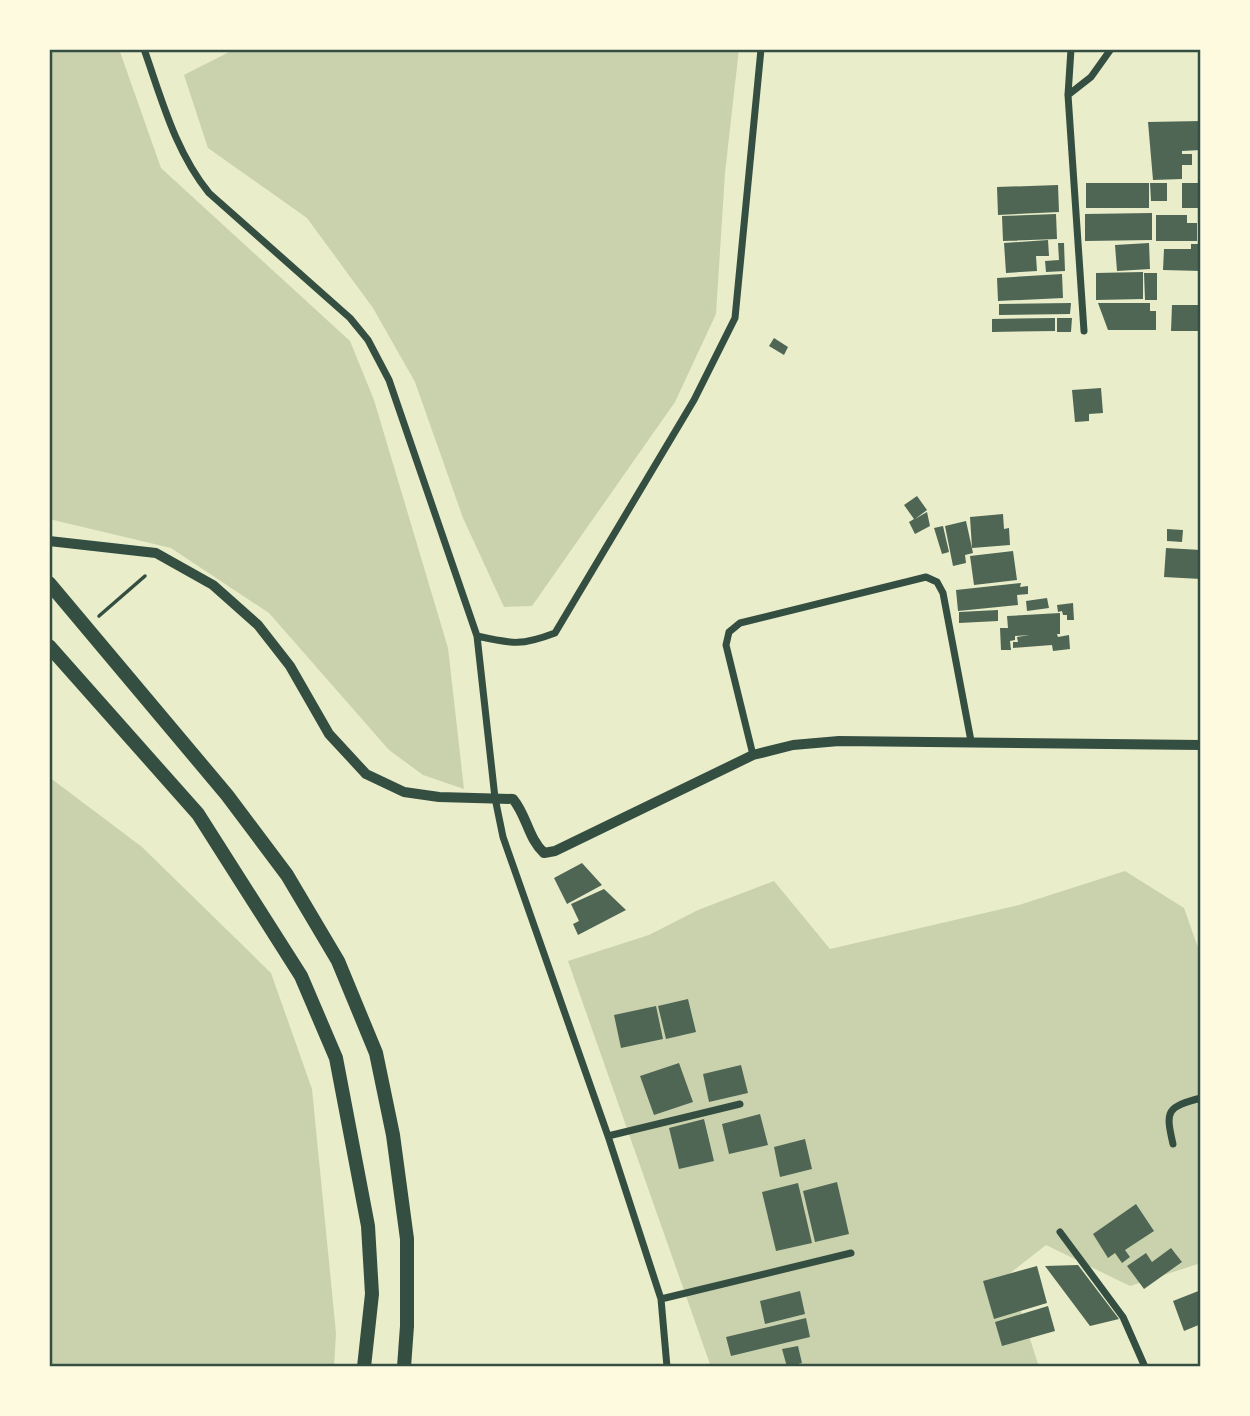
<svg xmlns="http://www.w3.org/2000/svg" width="1250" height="1416" font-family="'Public Sans',sans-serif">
<rect width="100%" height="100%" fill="#e9edc9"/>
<path fill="#cad2ad" d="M 49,49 L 119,49 L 161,168 L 350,341 L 374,400 L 448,648 L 464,789 L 423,775 L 389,750 L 269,613 L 171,548 L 49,519 Z
M 235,49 L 739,49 L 725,173 L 716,314 L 675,402 L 532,606 L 504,607 L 463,518 L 415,382 L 373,308 L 307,218 L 208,148 L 184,75 Z
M 49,777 L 142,847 L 271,973 L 312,1089 L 336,1333 L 334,1367 L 49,1367 Z
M 1125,871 L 1184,908 L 1201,956 L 1201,1263 L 1130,1286 L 1046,1245 L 1009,1274 L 1039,1367 L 711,1367 L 568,961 L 649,935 L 698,910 L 774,881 L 830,949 L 1019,905 Z"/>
<path fill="#4f6655" d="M 1201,121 L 1201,150 L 1182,151 L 1182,154 L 1192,154 L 1192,165 L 1182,165 L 1182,179 L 1153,180 L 1148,122 Z
M 1086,183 L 1149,183 L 1149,208 L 1086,208 Z
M 1150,183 L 1167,183 L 1167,201 L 1151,201 Z
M 1182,183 L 1201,183 L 1201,208 L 1182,208 Z
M 1058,185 L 1059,212 L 998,215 L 997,187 Z
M 1152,213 L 1152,240 L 1085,241 L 1085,214 Z
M 1056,214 L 1057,239 L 1003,241 L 1002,216 Z
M 1156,215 L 1187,215 L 1187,223 L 1197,223 L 1197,241 L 1156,241 Z
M 1048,240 L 1049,256 L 1036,256 L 1037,271 L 1006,273 L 1004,243 Z
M 1058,243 L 1064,243 L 1065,271 L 1046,272 L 1045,261 L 1059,260 Z
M 1149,243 L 1150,269 L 1117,271 L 1115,245 Z
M 1191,244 L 1201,244 L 1201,271 L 1163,270 L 1164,249 L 1191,249 Z
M 1143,272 L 1143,299 L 1096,300 L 1096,273 Z
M 1144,273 L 1157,273 L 1157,300 L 1145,300 Z
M 1062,274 L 1063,298 L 998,301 L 997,278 Z
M 1071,303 L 1070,314 L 999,315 L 999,304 Z
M 1098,303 L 1150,303 L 1150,311 L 1156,311 L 1156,330 L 1108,330 Z
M 1172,305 L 1201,305 L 1201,331 L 1171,331 Z
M 1055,318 L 1055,331 L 992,332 L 992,319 Z
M 1057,318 L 1072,318 L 1071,332 L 1057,332 Z
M 774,338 L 788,347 L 784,355 L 769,346 Z
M 1101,388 L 1103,413 L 1089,414 L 1089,421 L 1075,422 L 1072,390 Z
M 917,496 L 927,510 L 915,519 L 927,512 L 930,526 L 915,534 L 909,522 L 914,519 L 904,505 Z
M 1003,514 L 1004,529 L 1009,528 L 1010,545 L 972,548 L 970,517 Z
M 966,521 L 973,553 L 965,555 L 966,563 L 953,566 L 945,526 Z
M 943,526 L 949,552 L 942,554 L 934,528 Z
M 1167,529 L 1183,530 L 1182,542 L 1167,541 Z
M 1166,548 L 1201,550 L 1201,579 L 1164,577 Z
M 1013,551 L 1017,580 L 974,585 L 970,556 Z
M 1021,583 L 1020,587 L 1028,586 L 1028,594 L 1017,595 L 1018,605 L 958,611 L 956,590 Z
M 1047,598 L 1049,608 L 1027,611 L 1026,601 Z
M 1073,603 L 1074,620 L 1067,620 L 1067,615 L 1063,615 L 1062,611 L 1058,612 L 1057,605 Z
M 998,610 L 998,621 L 959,623 L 959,612 Z
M 1060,613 L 1060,634 L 1057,634 L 1058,637 L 1069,635 L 1070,649 L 1053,651 L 1052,645 L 1013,648 L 1013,642 L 1018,642 L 1017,637 L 1030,635 L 1015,636 L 1015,640 L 1010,641 L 1011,650 L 1001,650 L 1000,628 L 1008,628 L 1007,616 Z
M 582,863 L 602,885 L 567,904 L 554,878 Z
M 604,889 L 626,910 L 578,935 L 573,924 L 579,921 L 571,904 Z
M 688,999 L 696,1032 L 666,1039 L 658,1006 Z
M 656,1006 L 663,1039 L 621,1048 L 614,1015 Z
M 679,1063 L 693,1102 L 654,1115 L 640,1076 Z
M 741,1065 L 748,1093 L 709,1102 L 703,1074 Z
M 760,1114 L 768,1145 L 729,1154 L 722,1124 Z
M 704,1119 L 714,1161 L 679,1169 L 669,1128 Z
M 805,1139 L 812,1169 L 780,1177 L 774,1147 Z
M 837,1182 L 849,1234 L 815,1242 L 803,1191 Z
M 798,1183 L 812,1243 L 776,1251 L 762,1192 Z
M 1136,1204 L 1154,1231 L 1125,1250 L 1130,1257 L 1122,1263 L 1115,1253 L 1108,1258 L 1093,1234 Z
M 1171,1248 L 1182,1262 L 1144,1289 L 1127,1266 L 1146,1253 L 1152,1262 Z
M 1078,1265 L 1119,1319 L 1090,1326 L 1045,1266 Z
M 1037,1266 L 1047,1303 L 994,1319 L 983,1281 Z
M 1201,1290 L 1201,1324 L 1184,1331 L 1173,1301 Z
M 800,1291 L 805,1314 L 765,1324 L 760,1301 Z
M 1048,1306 L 1055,1331 L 1002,1346 L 995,1322 Z
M 806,1318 L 810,1337 L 731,1356 L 726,1337 Z
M 798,1346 L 802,1363 L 787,1367 L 782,1349 Z"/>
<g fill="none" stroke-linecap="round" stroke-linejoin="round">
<path stroke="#344e41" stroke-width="3.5" d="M 99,616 L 145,576"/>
<path stroke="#344e41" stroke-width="7" d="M 144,49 C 162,100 175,151 209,193 L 350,318 L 368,340 L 389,380 L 477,636 L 495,798 L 503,837 L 608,1136 L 661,1299 L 667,1367
M 1071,49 L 1068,95 L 1084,331
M 1068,95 L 1091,77 L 1111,49
M 477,636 C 513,644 521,646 555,633 L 694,400 L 735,318 L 761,49
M 753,755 L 726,645 L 729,632 L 740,623 L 926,577 L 937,582 L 943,593 L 971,741
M 608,1136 L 740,1104
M 1173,1144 C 1165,1110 1167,1107 1201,1098
M 1060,1232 L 1123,1317 L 1145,1367
M 661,1299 L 851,1253"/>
<path stroke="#344e41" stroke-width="10" d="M 49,541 L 156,553 L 213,585 L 258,625 L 290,666 L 329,734 L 366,774 L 404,792 L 439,797 L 513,799 C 527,816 528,838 544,853 L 555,851 L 753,755 L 793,745 L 839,741 L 1201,745"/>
<path stroke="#344e41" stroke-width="14" d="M 49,583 L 227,795 L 287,875 L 338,961 L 376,1053 L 393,1135 L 407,1239 L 407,1326 L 404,1367
M 49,646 L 198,814 L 301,976 L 336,1058 L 368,1226 L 372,1294 L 364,1367"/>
</g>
<rect width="1250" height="1416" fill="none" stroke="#fefae0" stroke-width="102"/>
<rect x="51" y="51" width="1148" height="1314" fill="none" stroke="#344e41" stroke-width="2.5"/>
</svg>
